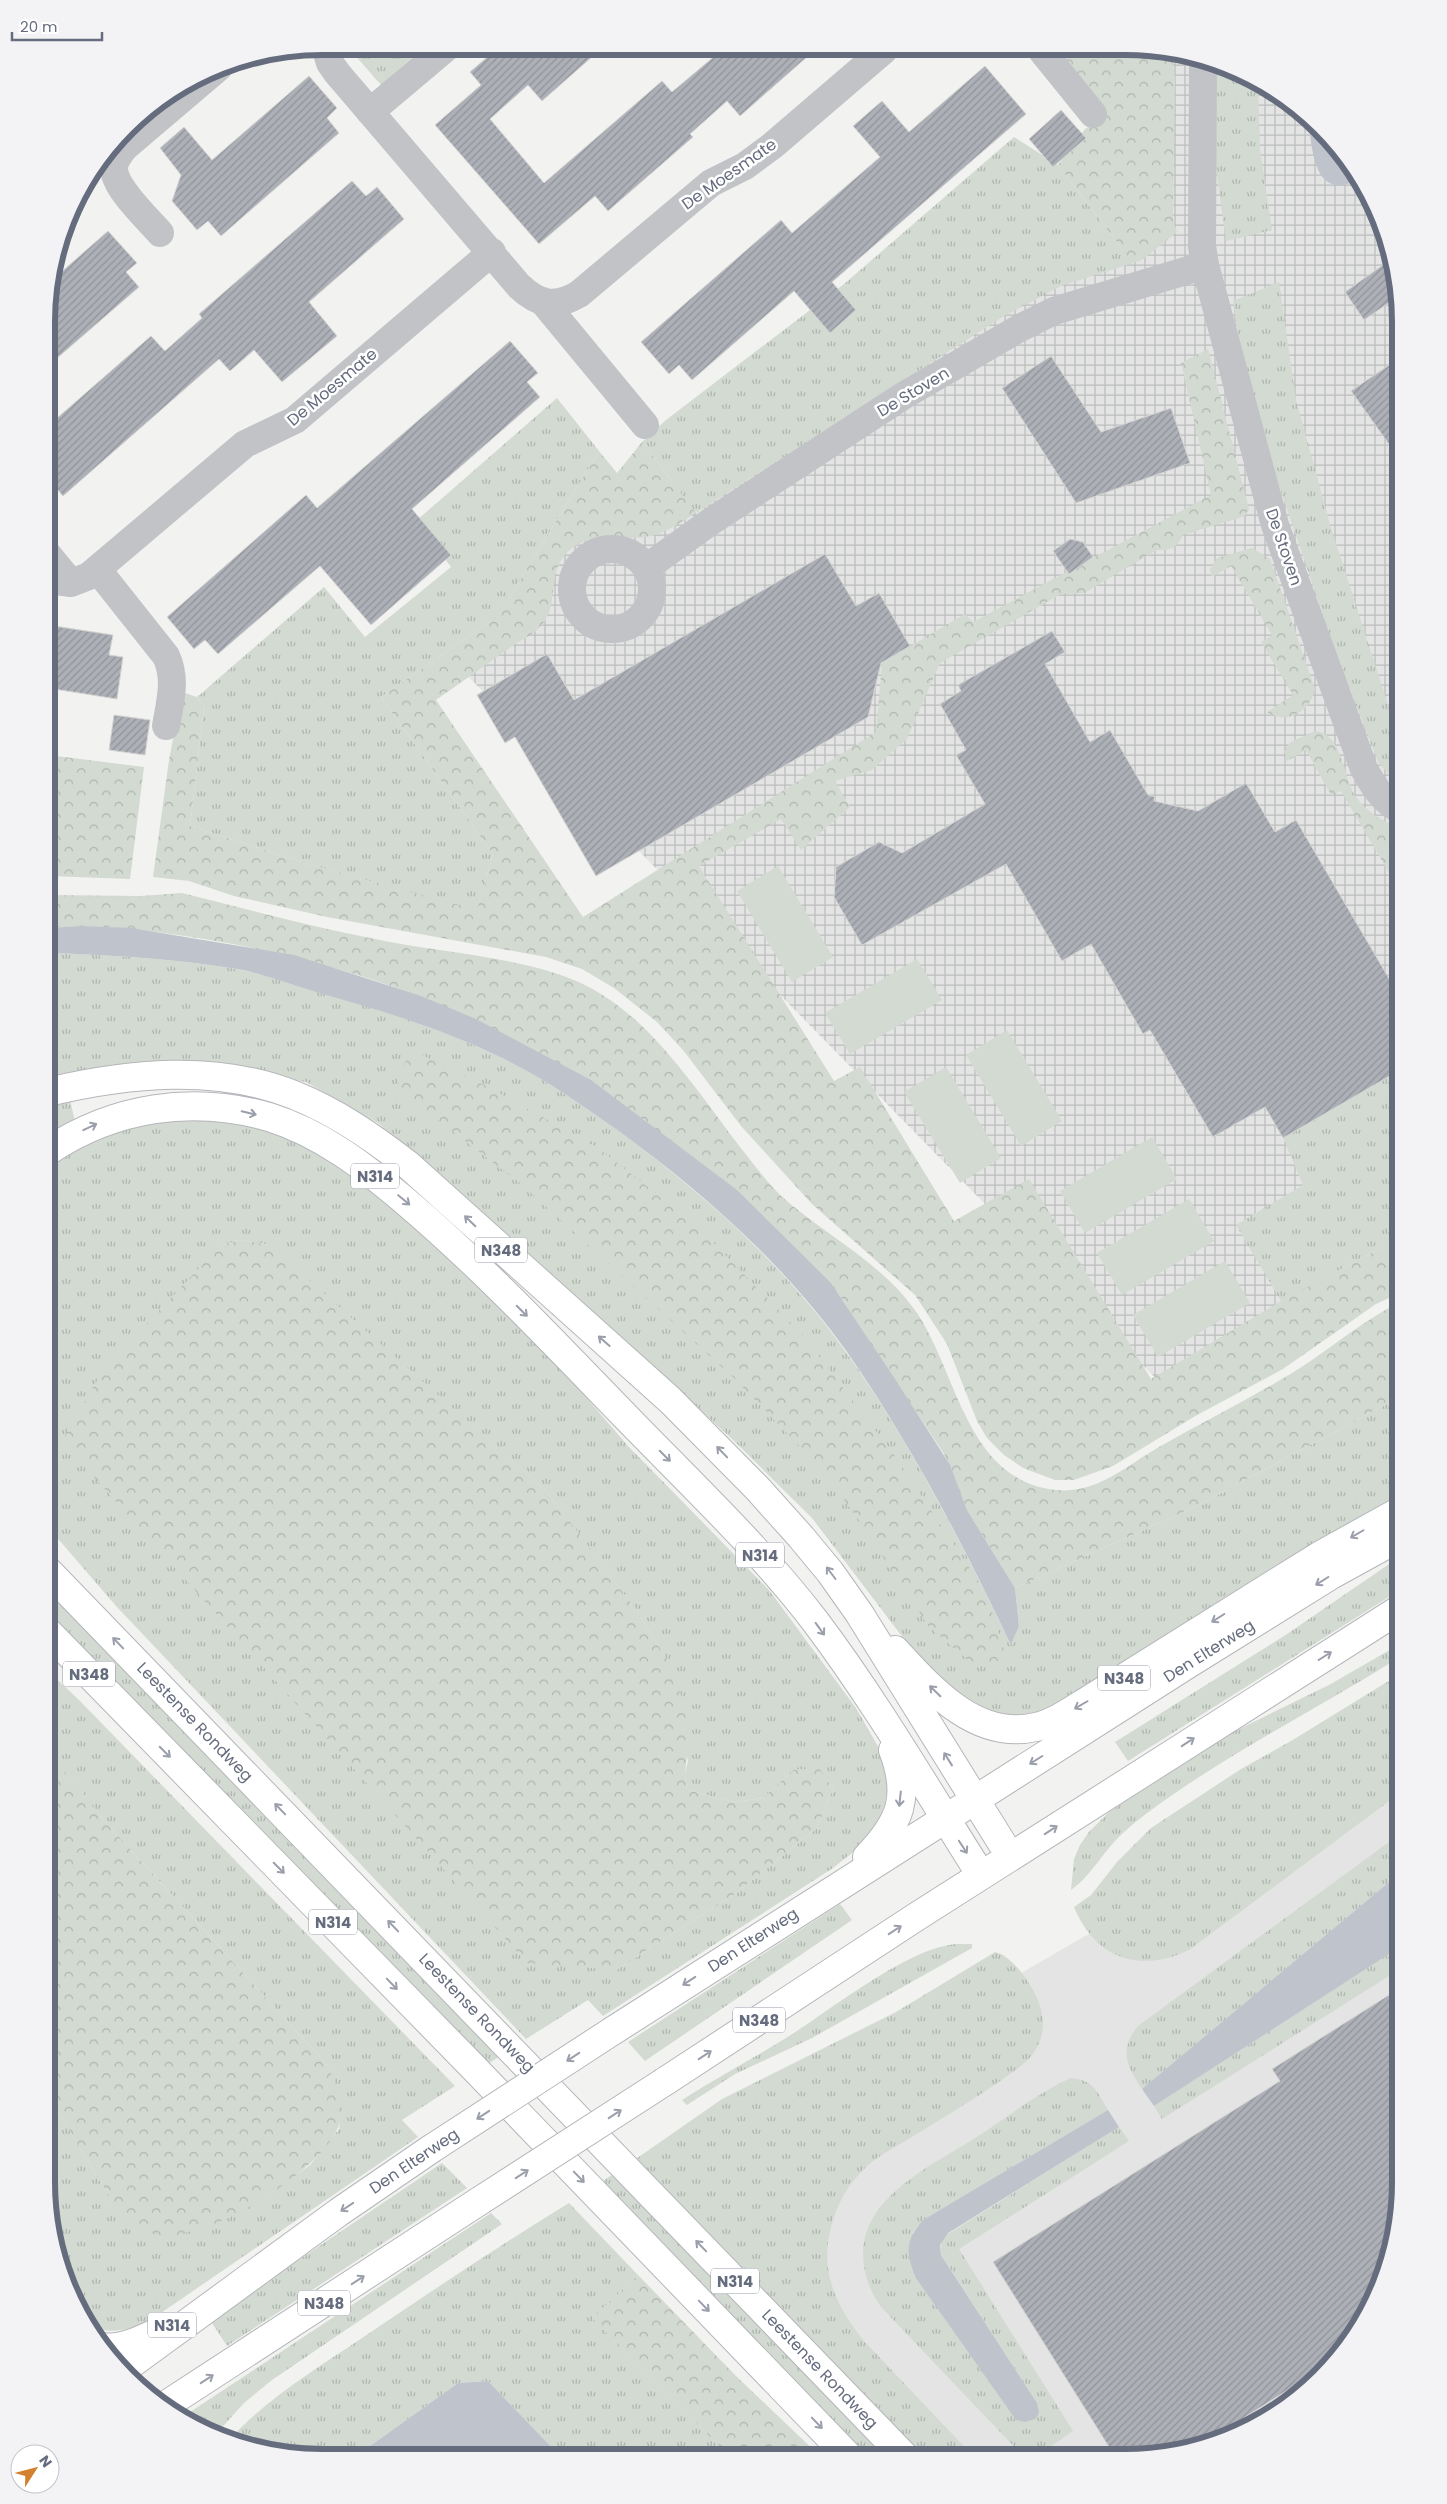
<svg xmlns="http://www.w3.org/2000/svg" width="1447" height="2504" font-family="Poppins,sans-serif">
<defs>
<pattern id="industrial-grid" width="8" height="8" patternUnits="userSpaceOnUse" patternTransform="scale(1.25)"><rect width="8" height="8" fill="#e3e4e3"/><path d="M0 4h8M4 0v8" fill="none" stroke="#bcbdbd"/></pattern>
<pattern id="grass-tufts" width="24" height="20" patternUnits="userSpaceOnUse" patternTransform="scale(1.25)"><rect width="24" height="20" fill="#d2dad1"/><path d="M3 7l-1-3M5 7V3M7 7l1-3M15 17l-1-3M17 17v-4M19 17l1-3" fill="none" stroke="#aeb5af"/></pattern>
<pattern id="forest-crowns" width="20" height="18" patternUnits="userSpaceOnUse" patternTransform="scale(1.25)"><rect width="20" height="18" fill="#d2dad1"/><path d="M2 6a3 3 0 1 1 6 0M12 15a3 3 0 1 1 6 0" fill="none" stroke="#aeb5af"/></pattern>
<pattern id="building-hatch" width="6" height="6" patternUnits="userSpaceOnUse" patternTransform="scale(1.25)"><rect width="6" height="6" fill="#adb0b7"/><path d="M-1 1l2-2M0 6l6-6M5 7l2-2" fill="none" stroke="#90939a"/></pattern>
</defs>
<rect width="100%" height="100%" fill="#f2f3f0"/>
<path fill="#e3e4e3" d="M 1400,1754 L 1400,2200 L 1380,2287 L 1344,2350 L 1278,2411 L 1214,2443 L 1125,2458 L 944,2457 L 668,2177 Z"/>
<path fill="url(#industrial-grid)" d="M 1165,51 L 1178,52 L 1246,75 L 1306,115 L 1354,169 L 1386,233 L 1401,322 L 1400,1225 L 1170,1393 L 455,663 L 565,535 L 1135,244 Z"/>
<path fill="url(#grass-tufts)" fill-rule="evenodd" d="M 347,46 L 424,47 L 381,85 Z
M 1216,64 L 1246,75 L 1258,82 L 1260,150 L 1272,230 L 1226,241 L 1216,168 Z
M 1014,137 L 1058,165 L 1133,263 L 1061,286 L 1004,316 L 696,513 L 642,442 L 666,420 L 844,284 Z
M 1279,282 L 1296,400 L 1331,528 L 1401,745 L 1401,782 L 1393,779 L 1378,762 L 1335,650 L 1277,480 L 1240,348 L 1233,301 Z
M 557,398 L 599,451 L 498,616 L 381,697 L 493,854 L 477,911 L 308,864 L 190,826 L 204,707 L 197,697 L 324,587 L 365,637 L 451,567 L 416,521 Z
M 48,953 C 111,955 175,959 237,969 C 268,975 299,987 329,995 C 387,1012 447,1031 502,1058 C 544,1078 582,1105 620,1132 C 705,1195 784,1265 846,1352 C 911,1443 962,1544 1011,1645 L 1019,1626 L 1015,1588 L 1197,1506 L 1400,1397 L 1400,1504 L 1081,1695 L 1031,1717 L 979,1710 L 923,1664 L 812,1518 L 732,1439 L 568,1289 L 378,1123 L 306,1082 L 230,1068 L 48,1083 Z
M 1401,1070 L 1400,1238 L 1281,1301 L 1236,1225 L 1303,1185 L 1283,1138 Z
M 69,1096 L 75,1121 L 48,1136 L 48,1105 Z
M 168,1117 L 240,1122 L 304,1144 L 339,1163 L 412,1220 L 554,1360 L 628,1446 L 769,1590 L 856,1708 L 879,1748 L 886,1774 L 888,1787 L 885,1803 L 879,1820 L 857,1849 L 833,1868 L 603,2016 L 588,2000 L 526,2039 L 116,1606 L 47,1526 L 47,1166 C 87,1137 121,1129 168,1117 ZM 239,1240 L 265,1244 L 546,1491 L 636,1610 L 665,1656 L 688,1761 L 685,1773 L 687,1790 L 734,1802 L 763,1798 L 793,1770 L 819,1769 L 833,1789 L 817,1828 L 735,1894 L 616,1970 L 220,1246 Z
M 1400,1554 L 1400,1590 L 1128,1761 L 1115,1742 L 1287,1634 L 1395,1560 L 1396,1557 Z
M 47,1586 L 503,2054 L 485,2066 L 47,1614 Z
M 1400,1644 L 1400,1657 C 1319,1708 1232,1751 1154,1808 C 1140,1818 1126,1829 1114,1842 C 1099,1859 1089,1877 1071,1890 L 1074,1859 L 1080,1845 L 1089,1832 L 1109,1812 L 1235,1731 L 1329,1685 Z
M 47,1670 L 78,1699 L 455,2086 L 402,2120 L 418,2137 L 155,2317 C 132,2329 115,2335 89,2327 L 61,2271 L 46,2182 L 46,2092 L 112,2201 L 267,2196 L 310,2165 L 339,2129 L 342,2110 L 328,2066 L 100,1816 C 85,1798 69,1769 47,1759 Z
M 1400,1674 L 1400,1793 L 1189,1950 C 1139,1974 1095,1958 1074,1907 L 1091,1895 L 1117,1862 L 1151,1828 L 1241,1769 L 1291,1741 Z
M 1400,1834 L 1400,1873 L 1142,2089 C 1127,2066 1118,2051 1138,2026 Z
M 840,1904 L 852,1920 L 645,2061 L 628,2042 Z
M 958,1944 L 972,1944 L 972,1948 L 812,2038 L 735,2074 L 687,2105 L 682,2100 C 716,2078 752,2059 786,2038 C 830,2011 909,1946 958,1944 Z
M 1400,1947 L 1400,1969 L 1162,2119 L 1154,2106 Z
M 995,1952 C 1009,1955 1023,1973 1030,1985 C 1042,2004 1049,2027 1036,2049 C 1029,2062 1015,2070 1003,2079 C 973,2100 941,2119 910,2138 C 898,2146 883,2153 872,2162 C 849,2181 836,2204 830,2232 C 820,2274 838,2308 863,2340 L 974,2457 L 918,2457 L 633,2161 L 722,2099 L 896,2012 Z
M 1071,2078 C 1094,2080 1097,2092 1108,2110 L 923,2220 L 912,2233 L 1037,2403 L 941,2254 L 942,2238 L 1119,2127 L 1129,2141 L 959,2249 L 1073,2431 L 1037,2456 L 1023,2456 L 882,2308 C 872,2294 867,2283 864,2266 C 854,2198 933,2166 980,2135 C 1009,2116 1039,2092 1071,2078 Z
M 442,2163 L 467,2188 L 227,2346 L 210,2320 Z
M 618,2171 L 892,2457 L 861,2457 L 598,2184 Z
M 569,2203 L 638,2275 L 593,2318 L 730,2457 L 560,2456 L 488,2381 L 458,2383 L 356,2456 L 286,2455 L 229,2440 C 266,2399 316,2369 362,2338 C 430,2292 499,2246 569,2203 Z
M 491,2213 L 502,2224 L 272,2380 L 244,2403 L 215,2435 L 184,2416 Z"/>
<path fill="url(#forest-crowns)" d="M 1053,51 L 1171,52 L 1175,78 L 1173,220 L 1177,232 L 1142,260 L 1133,263 L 1058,165 L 1085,129 L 1100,119 Z
M 1208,349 L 1249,509 L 1245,516 L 1183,535 C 1177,548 1172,550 1157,550 L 1084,593 L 1061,594 L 940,663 L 907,739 L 872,770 L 835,781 L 850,807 L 801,850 L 781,819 L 699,866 L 834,1081 L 860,1067 L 954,1221 L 1029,1179 L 1151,1379 L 1281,1301 L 1400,1238 L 1400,1293 L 1376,1304 L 1283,1369 L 1197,1415 L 1113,1466 L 1074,1480 L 1055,1480 L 1023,1468 L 1004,1455 L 987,1438 L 977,1421 L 947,1344 L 915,1295 L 812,1204 L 741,1126 L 683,1050 L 657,1022 L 614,988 L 582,969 L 546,957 L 327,917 L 234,896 L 189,881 L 153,877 L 169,760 L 182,692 L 197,697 L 204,707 L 190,826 L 308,864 L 477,910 L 493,854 L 381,697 L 498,616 L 599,451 L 617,473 L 642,442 L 696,513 C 682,521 668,532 652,536 C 623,542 597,529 571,549 C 544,571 561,602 542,625 C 536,633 522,639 514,645 C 488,663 462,682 436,700 L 583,917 L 876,732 L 882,663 L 965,614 L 973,622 L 1211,495 L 1181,363 Z
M 1252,548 L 1270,559 L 1315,689 C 1311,711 1287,726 1267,712 L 1293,695 L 1261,642 L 1272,635 L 1231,566 L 1212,577 L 1210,570 L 1217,558 Z
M 1315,731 C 1344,734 1342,777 1356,797 C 1367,812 1383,822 1401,828 L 1401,893 L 1341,791 L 1331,795 L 1306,750 L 1287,761 L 1284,750 L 1291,742 Z
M 48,755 L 144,767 L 130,879 L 48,876 Z
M 182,893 C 246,909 310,926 375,939 C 436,952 512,956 569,978 C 594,987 619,1005 639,1023 C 678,1060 708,1105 740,1147 C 753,1163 765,1180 779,1194 C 824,1235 882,1262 917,1313 C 958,1374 966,1480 1056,1490 C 1097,1494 1126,1466 1159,1447 C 1203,1422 1249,1399 1292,1373 C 1329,1350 1362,1321 1400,1302 L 1400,1397 L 1197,1506 L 1015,1588 L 967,1510 L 944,1454 L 831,1283 L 523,1045 C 422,989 312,956 198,938 C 148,930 99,924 48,928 L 48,895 L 140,896 Z
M 422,1055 L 486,1086 L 597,1147 L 696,1225 L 802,1334 L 895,1456 L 986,1593 L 1005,1653 L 992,1667 L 977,1666 L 959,1653 L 929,1627 L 858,1519 L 823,1471 L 735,1379 L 520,1183 L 403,1094 L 397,1079 L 403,1064 L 411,1056 Z
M 239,1240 L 265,1244 L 281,1255 L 546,1491 L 583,1539 L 636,1610 L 665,1656 L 683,1700 L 690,1732 L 685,1773 L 687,1790 L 734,1802 L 763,1798 L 793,1770 L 819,1768 L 833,1789 L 817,1828 L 735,1894 L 616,1970 L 527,1963 L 62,1441 L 103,1370 L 220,1246 Z
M 47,1759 C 69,1769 86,1798 100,1816 L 328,2066 C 333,2079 341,2095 342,2109 C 344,2153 253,2209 217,2223 C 201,2229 183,2233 166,2238 L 131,2222 L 112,2201 L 46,2092 Z
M 638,2275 L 736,2376 L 821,2457 L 730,2457 L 592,2318 Z"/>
<path fill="#d2dad1" d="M 778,866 L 833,957 L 792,982 L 737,891 Z
M 917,959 L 942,1000 L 850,1054 L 825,1013 Z
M 1007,1030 L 1062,1121 L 1021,1146 L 966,1055 Z
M 946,1067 L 1001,1158 L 960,1183 L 904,1092 Z
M 1152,1137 L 1177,1179 L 1085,1233 L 1060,1191 Z
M 1189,1199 L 1214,1241 L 1122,1295 L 1097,1253 Z
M 1225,1261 L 1250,1303 L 1158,1357 L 1133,1315 Z"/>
<path fill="#bfc4cc" d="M 1308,116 L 1354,169 L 1359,179 C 1313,204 1312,148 1308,116 Z
M 81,926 L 131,928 L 294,955 L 421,996 L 476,1019 L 591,1080 L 737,1190 L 831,1283 L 897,1382 L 950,1465 L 967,1510 L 1015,1588 L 1019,1626 L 1011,1645 C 963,1544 911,1444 847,1352 C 785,1265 706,1195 620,1132 C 582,1105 544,1078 502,1058 C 445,1030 383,1011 323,994 C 295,986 266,974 237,969 C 175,959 111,955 48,953 L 48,928 Z
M 1400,1873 L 1400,1947 L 1154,2106 L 1142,2089 Z
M 1108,2110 L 1119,2127 L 948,2233 L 940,2245 L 941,2255 L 1037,2403 L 1039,2413 L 1035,2419 L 1025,2422 L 1016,2420 L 916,2278 C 906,2253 904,2242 923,2220 Z
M 488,2381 L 560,2456 L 356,2456 L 458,2383 Z"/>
<path fill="url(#building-hatch)" stroke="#d4d5d3" d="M 499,47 L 602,48 L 542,101 L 528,85 L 490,119 L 544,183 L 662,81 L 672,92 L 723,49 L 816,49 L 740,116 L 727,101 L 690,134 L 693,137 L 608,211 L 595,196 L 539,244 L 435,125 L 481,85 L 470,72 Z
M 985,66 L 1026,114 L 832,282 L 856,310 L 830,333 L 794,291 L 692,380 L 679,365 L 669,374 L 641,342 L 781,220 L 792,233 L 880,157 L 853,126 L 882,101 L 909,132 Z
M 309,76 L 337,108 L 327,118 L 339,133 L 221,236 L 208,221 L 197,230 L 172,201 L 181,175 L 160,148 L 184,127 L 212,160 Z
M 1061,110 L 1086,138 L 1053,167 L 1029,139 Z
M 352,181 L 366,196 L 377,187 L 404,219 L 309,302 L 337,336 L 282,382 L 254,350 L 230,371 L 219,359 L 63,496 L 48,478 L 48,426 L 151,336 L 165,351 L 202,318 L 199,314 Z
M 108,231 L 137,263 L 126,272 L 139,287 L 48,366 L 50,282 Z
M 1390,260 L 1397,297 L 1364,320 L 1345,292 Z
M 510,341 L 538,373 L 527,382 L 540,397 L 412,509 L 451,555 L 371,625 L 320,566 L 218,654 L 205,640 L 194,649 L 167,617 L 306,495 L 317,508 Z
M 1051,356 L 1101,432 L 1171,408 L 1190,463 L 1076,503 L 1002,388 Z
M 1401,357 L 1401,461 L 1351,391 Z
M 1070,539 L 1083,542 L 1093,557 L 1069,574 L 1053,551 Z
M 825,554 L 856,606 L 879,593 L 910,646 L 881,663 L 868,717 L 596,876 L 515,737 L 505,743 L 477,695 L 547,654 L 574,700 Z
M 48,625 L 113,635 L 109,655 L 123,657 L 117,699 L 48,688 Z
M 1052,631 L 1065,652 L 1045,664 L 1090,742 L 1110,730 L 1148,795 L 1155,797 L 1154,801 L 1198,811 L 1246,783 L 1275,832 L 1296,820 L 1401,999 L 1400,1070 L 1283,1138 L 1265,1107 L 1213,1137 L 1150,1030 L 1143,1034 L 1091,944 L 1062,961 L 1006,864 L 862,945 L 834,897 L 836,867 L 879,842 L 902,853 L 985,804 L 956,755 L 966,750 L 940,704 L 961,691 L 958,685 Z
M 114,715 L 150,720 L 145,755 L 109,750 Z
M 1400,1988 L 1400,2075 L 1391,2081 L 1400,2095 L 1400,2200 L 1380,2287 L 1344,2350 L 1327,2365 L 1201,2445 L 1116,2458 L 993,2262 L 1280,2081 L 1272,2069 Z"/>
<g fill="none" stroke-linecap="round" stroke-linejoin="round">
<defs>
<path id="primary" d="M 48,1092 C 128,1073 216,1064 294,1095 C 336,1112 372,1137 407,1164 L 670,1400 L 758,1489 L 801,1537 L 830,1572 L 859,1613 L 1010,1856
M 48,1151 C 114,1107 192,1095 269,1117 C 321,1133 365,1167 405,1201 C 484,1268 555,1344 627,1418 C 691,1484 759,1548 815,1621 C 876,1702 927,1790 981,1875
M 47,1570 L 905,2457
M 47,1631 L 474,2068 L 849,2457
M 895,1650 C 931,1689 976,1741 1036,1727 C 1054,1723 1071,1711 1087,1701 L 1319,1556 L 1400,1511
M 867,1857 C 900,1823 911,1797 893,1750
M 614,2030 L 1188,1664 L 1331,1575 L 1400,1537
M 664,2082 L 916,1917 L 1400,1609
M 103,2347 C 122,2350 143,2339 160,2331
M 123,2370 L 339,2212 L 431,2149
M 166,2405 L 481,2200"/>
</defs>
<use href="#primary" stroke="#b5b6bb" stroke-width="30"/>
<path stroke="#c2c3c7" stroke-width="28" d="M 325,46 L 330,63 L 337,73 L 519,286 C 539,305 555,308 579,294 L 711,183 L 745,166 L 772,146 L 884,50
M 1042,51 L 1093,114
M 1203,60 L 1202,246 L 1205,265 L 1275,525 L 1364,769 C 1373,785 1383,802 1401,810
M 370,112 L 447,47
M 160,233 C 147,218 113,187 114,167 C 115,159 120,153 125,147 L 219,67
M 545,304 L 645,425
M572 589a40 40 0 1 1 80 0a40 40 0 1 1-80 0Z
M 48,555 L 71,583
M 646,568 L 710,522 L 903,396 L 1018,329 L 1054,311 L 1205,265
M 97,569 L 166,656 C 177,679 170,702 166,726
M 48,580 L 71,583 L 89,576 L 245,444 L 295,420 L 492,252"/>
<use href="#primary" stroke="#fff" stroke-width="28"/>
<defs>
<path id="primary-bridge" d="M 431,2149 L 614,2030
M 481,2200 L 664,2082"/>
</defs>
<use href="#primary-bridge" stroke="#b5b6bb" stroke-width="30" stroke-linecap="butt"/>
<use href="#primary-bridge" stroke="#fff" stroke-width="28"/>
</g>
<defs><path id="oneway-shaft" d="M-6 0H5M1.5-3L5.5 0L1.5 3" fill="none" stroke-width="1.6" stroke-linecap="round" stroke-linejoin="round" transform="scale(1.25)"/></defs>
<g stroke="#9b9fab">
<use href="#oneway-shaft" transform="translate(249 1113) rotate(13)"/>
<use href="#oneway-shaft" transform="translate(90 1127) rotate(-25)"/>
<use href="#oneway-shaft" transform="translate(404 1200) rotate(40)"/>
<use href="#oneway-shaft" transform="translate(470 1221) rotate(-136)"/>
<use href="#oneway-shaft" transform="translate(522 1311) rotate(45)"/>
<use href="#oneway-shaft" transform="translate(604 1341) rotate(-139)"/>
<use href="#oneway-shaft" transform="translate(722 1452) rotate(-134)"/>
<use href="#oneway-shaft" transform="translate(665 1456) rotate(45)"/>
<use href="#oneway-shaft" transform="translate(1357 1534) rotate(150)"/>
<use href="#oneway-shaft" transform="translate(831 1573) rotate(-127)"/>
<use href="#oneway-shaft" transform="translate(1322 1581) rotate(148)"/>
<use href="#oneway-shaft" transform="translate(1218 1618) rotate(148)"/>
<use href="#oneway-shaft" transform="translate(820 1629) rotate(54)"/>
<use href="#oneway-shaft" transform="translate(118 1643) rotate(-134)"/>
<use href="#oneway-shaft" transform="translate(1325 1656) rotate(-32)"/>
<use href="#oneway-shaft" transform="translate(935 1691) rotate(-136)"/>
<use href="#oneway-shaft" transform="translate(1081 1705) rotate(150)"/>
<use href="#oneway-shaft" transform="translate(1188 1742) rotate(-33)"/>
<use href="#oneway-shaft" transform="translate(165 1752) rotate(45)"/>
<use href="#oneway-shaft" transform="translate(948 1759) rotate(-122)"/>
<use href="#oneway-shaft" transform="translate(1036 1760) rotate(148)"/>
<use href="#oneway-shaft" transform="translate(900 1799) rotate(96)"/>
<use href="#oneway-shaft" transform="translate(280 1809) rotate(-134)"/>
<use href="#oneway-shaft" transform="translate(1051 1830) rotate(-33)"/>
<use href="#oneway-shaft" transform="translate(963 1847) rotate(57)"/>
<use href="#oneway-shaft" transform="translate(279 1868) rotate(45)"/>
<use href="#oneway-shaft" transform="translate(393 1926) rotate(-134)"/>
<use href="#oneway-shaft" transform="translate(895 1930) rotate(-33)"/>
<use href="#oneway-shaft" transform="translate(689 1981) rotate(147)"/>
<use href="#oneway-shaft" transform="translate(392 1984) rotate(46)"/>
<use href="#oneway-shaft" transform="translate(705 2055) rotate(-33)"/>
<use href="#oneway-shaft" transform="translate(573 2057) rotate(147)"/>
<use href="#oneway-shaft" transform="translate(615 2114) rotate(-33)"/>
<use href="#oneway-shaft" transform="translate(483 2115) rotate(147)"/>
<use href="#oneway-shaft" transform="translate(522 2174) rotate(-33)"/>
<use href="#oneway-shaft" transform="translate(579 2177) rotate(46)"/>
<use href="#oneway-shaft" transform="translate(347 2207) rotate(146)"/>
<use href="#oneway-shaft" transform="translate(701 2246) rotate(-134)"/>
<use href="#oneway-shaft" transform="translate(358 2280) rotate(-33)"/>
<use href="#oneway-shaft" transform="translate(704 2306) rotate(46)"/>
<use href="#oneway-shaft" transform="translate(207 2379) rotate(-33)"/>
<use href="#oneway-shaft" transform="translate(817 2423) rotate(46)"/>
</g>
<g text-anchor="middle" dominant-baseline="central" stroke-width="5" stroke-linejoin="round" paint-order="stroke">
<g fill="#fff" stroke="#9398a5" stroke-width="1">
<rect x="351" y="1163.5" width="48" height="25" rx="4"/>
<rect x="475" y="1237.5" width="52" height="25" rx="4"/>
<rect x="736" y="1542.5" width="48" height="25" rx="4"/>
<rect x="63" y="1661.5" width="52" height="25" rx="4"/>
<rect x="1098" y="1665.5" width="52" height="25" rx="4"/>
<rect x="309" y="1909.5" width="48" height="25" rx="4"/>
<rect x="733" y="2007.5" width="52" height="25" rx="4"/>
<rect x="711" y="2268.5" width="48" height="25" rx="4"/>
<rect x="298" y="2290.5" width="52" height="25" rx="4"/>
<rect x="148" y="2312.5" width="48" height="25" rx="4"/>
</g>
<g font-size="15" font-weight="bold" fill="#656c7e">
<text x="375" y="1176">N314</text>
<text x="501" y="1250">N348</text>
<text x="760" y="1555">N314</text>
<text x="89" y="1674">N348</text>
<text x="1124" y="1678">N348</text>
<text x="333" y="1922">N314</text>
<text x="759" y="2020">N348</text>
<text x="735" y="2281">N314</text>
<text x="324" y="2303">N348</text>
<text x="172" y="2325">N314</text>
</g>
<g font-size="16" fill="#656c7e" stroke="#fff">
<text transform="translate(729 174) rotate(-35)">De Moesmate</text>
<text transform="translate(332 387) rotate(-40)">De Moesmate</text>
<text transform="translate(913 392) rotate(-31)">De Stoven</text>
<text transform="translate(1284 547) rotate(71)">De Stoven</text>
<text transform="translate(1209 1651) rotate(-32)">Den Elterweg</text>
<text transform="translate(195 1722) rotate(46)">Leestense Rondweg</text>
<text transform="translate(753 1940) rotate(-33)">Den Elterweg</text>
<text transform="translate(477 2013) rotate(46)">Leestense Rondweg</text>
<text transform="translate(414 2161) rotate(-34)">Den Elterweg</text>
<text transform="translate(820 2369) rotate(46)">Leestense Rondweg</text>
</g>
</g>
<path d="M0 0H1447V2504H0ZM322 55H1125A267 267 0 0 1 1392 322V2182A267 267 0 0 1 1125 2449H322A267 267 0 0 1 55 2182V322A267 267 0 0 1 322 55Z" fill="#f3f3f5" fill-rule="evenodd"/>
<path fill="none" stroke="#656c7e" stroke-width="6" d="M322 55H1125A267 267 0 0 1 1392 322V2182A267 267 0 0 1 1125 2449H322A267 267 0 0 1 55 2182V322A267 267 0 0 1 322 55Z"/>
<g transform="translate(35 2469) rotate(54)"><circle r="24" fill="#ffffff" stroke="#c1c4cb"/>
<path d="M0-4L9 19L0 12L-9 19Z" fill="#d38030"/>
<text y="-8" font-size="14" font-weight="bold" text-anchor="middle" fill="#656c7e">N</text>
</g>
<path d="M12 32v8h90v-8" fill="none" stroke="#656c7e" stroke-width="2.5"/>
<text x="20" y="32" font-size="15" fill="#656c7e" stroke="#ffffff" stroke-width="4" paint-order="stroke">20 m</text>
</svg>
